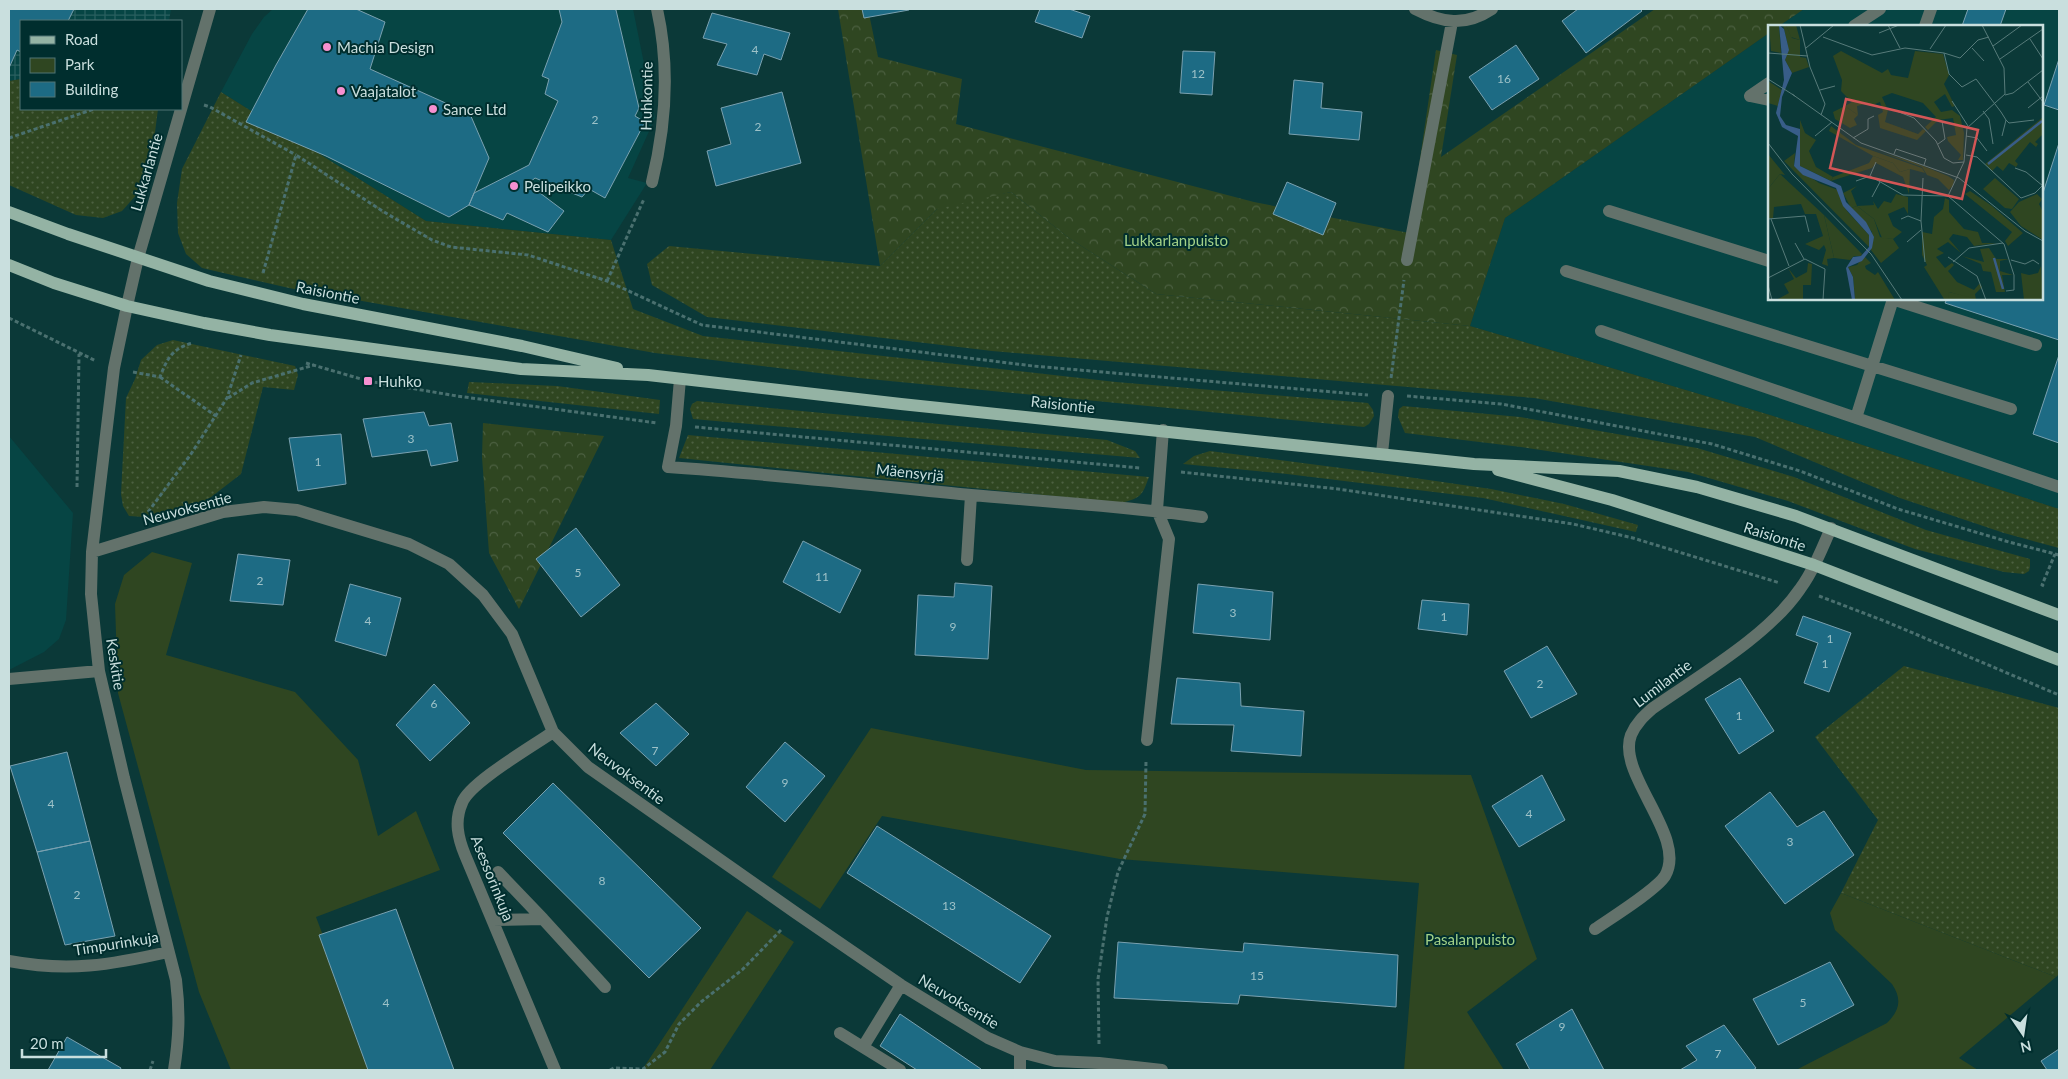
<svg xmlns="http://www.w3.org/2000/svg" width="2068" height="1079" font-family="Lato,sans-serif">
<defs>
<pattern id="industrial-grid" width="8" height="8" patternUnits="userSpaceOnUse" patternTransform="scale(1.25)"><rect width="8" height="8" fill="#064544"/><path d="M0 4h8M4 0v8" fill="none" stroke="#295f5f"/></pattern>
<pattern id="grass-dots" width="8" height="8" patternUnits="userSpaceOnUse" patternTransform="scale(1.25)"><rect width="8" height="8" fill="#2f4621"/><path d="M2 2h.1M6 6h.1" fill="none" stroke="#4c6041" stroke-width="1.8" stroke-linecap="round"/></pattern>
<pattern id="forest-crowns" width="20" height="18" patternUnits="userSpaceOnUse" patternTransform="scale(1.25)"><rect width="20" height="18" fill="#2f4621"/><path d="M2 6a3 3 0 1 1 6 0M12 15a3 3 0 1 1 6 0" fill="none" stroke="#4c6041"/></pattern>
</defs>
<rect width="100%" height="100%" fill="#0b3938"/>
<path fill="#064544" d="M 273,9 L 633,9 L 655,118 L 628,178 L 647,183 L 611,240 L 426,221 L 221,92 L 252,34 L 264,17 Z
M 1804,9 L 2059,9 L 2059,509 L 1770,415 L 1470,326 L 1505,218 L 1769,33 L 1769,299 L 2042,299 L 2042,26 L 1779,26 Z
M 9,436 L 73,513 L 66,620 L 59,639 L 44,652 L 9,670 Z"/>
<path fill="url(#industrial-grid)" d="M 9,9 L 171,9 L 169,21 L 21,21 L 21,79 L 9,81 Z"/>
<path fill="url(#grass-dots)" d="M 21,79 L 21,109 L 158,109 L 153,148 L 138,193 L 122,211 L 103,218 L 76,215 L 9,185 L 9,81 Z
M 221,92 L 426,221 L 611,240 L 633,309 L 703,336 L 1116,382 L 1368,403 L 1373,410 L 1374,416 L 1369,424 L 1364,427 L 859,378 L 655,353 L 289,288 L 202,268 L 186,254 L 178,233 L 177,203 L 182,169 Z
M 1011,192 L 1069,238 L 1156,294 L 1470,326 L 1770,415 L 2059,509 L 2059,548 L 2004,533 L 1900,498 L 1755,437 L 1534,398 L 992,351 L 707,317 L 652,285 L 647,264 L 669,246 L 880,266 L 941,205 Z
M 173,340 L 295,366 L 298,375 L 294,390 L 263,387 L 241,474 L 202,504 L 159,518 L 129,516 L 123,506 L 121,494 L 126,398 L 135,379 L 141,360 L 157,345 Z
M 469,382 L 557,386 L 660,400 L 659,414 L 467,393 Z
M 697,401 L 1107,440 L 1135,451 L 1140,458 L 693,419 L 690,409 L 692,404 Z
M 1403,406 L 1520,417 L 1697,448 L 1794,477 L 1926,530 L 2030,559 L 2030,567 L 2029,571 L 2024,574 L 2004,572 L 1915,549 L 1788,501 L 1688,472 L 1521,447 L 1405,433 L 1398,417 L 1399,409 Z
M 688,435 L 1149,477 C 1142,496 1141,498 1121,503 L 679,458 Z
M 1210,451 L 1387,474 L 1491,489 L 1564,504 L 1638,525 L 1636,532 L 1483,498 L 1287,474 L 1183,464 L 1194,456 Z
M 1904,666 L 2059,708 L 2059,974 L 2056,977 L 1841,893 L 1878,820 L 1815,737 Z"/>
<path fill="url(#forest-crowns)" d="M 838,9 L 868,9 L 878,57 L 962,79 L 956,124 L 1254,202 L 1409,233 L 1436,50 L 1457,55 L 1441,157 L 1655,9 L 1804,9 L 1779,26 L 1769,26 L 1769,33 L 1505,218 L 1470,326 L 1156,294 L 1069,238 L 1011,192 L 937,209 L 880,266 Z
M 483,423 L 604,436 L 519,609 L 489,553 L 482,457 Z"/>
<path fill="#2f4621" d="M 152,552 L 192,563 L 166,655 L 295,692 L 358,760 L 378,836 L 416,811 L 440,870 L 316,917 L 374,1070 L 231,1070 L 199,992 L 118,693 L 115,604 L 124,575 Z
M 871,728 L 1086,770 L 1471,775 L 1537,959 L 1467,1012 L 1504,1070 L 1404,1070 L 1419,883 L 1120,859 L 882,816 L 820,909 L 772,877 Z
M 1841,893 L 2056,977 L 1959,1058 L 1978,1070 L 1796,1070 L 1887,1023 C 1900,1010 1902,999 1892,984 L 1835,930 L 1830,913 Z
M 747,911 L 794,942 L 710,1070 L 642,1070 Z"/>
<path fill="#1d6b84" stroke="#7aa1b0" d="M 9,9 L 74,9 L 68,21 L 21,21 L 21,52 L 17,50 L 9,68 Z
M 308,9 L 356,9 L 385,22 L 370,69 L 470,114 L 489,158 L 469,205 L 449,217 L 326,156 L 246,122 L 276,65 Z
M 559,9 L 614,9 L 616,10 L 639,108 L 635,116 L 645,122 L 605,198 L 589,189 L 582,197 L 535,178 L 528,184 L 564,211 L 548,232 L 507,213 L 503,220 L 469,205 L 474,193 L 529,165 L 558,101 L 545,94 L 549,79 L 542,76 L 562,22 Z
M 862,9 L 909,9 L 909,10 L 864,18 Z
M 1040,9 L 1069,9 L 1090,16 L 1082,38 L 1035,22 Z
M 1578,9 L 1640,9 L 1642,11 L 1586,53 L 1562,21 Z
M 1968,9 L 2006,9 L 2000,26 L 1962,26 Z
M 712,13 L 790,33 L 781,60 L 764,54 L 757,75 L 717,65 L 727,44 L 703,38 Z
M 1516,45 L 1539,79 L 1492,110 L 1469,77 Z
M 1183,51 L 1215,52 L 1212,95 L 1180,93 Z
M 2059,59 L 2059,110 L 2044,105 Z
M 1294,80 L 1323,83 L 1321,108 L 1362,112 L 1359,140 L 1289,134 Z
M 782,92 L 801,163 L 716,186 L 707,151 L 731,144 L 721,108 Z
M 2059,143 L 2059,340 L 1945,303 L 1947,299 L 2042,299 L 2042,196 Z
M 1287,182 L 1336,203 L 1323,235 L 1273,214 Z
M 2059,355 L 2059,443 L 2033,434 Z
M 424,412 L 429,426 L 451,423 L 458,461 L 431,466 L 427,450 L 372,457 L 363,419 Z
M 341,434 L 346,484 L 298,491 L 289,438 Z
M 576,528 L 620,585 L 581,617 L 536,559 Z
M 803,541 L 861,570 L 840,613 L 783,582 Z
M 238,554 L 290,560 L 283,605 L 230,601 Z
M 955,583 L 992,586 L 988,659 L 915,655 L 918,595 L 954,597 Z
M 350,584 L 401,598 L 386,656 L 335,641 Z
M 1198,584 L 1273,592 L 1270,640 L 1193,633 Z
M 1422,600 L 1469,604 L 1467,635 L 1418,629 Z
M 1803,616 L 1851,633 L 1829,692 L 1804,683 L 1818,643 L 1796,635 Z
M 1547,646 L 1577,694 L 1531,718 L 1504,671 Z
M 1177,678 L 1240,683 L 1241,706 L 1304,711 L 1301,756 L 1231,751 L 1234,725 L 1171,724 Z
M 1740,678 L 1774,731 L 1739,754 L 1705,699 Z
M 434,684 L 470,723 L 430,761 L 396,725 Z
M 656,703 L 689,734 L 656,766 L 620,733 Z
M 785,742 L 825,776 L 785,822 L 746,787 Z
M 67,752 L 90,841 L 37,852 L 10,766 Z
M 1542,775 L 1565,820 L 1519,847 L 1492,806 Z
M 553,783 L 701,928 L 649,978 L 503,833 Z
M 1770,792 L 1797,827 L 1824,811 L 1854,855 L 1785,904 L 1725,826 Z
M 877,826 L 1051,936 L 1020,983 L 847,873 Z
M 90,841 L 115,936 L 65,945 L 37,852 Z
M 396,909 L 454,1070 L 368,1070 L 319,935 Z
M 1118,942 L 1243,952 L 1244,943 L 1398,955 L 1396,1007 L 1240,995 L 1238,1004 L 1114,998 Z
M 1830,962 L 1854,1005 L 1778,1045 L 1753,999 Z
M 1572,1009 L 1604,1070 L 1530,1070 L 1516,1044 Z
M 900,1014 L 981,1069 L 980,1070 L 917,1070 L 880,1046 Z
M 1724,1025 L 1756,1068 L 1753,1070 L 1680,1070 L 1697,1060 L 1686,1046 Z
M 67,1037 L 121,1068 L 120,1070 L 48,1070 Z
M 2059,1049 L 2059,1070 L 2047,1070 L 2041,1061 Z"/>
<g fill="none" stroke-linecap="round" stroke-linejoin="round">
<path stroke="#4a706f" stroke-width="3" stroke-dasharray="4 2.5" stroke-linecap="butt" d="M 204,105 L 210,107 L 296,155
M 9,138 L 94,109
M 263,273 L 296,155 L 384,212 L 432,240 L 451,247 L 528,255 L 607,281 L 702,325 L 1033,366 L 1368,395
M 607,281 L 644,199
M 9,318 L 96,361
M 306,363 L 368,381 L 457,396 L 657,423
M 133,372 L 160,377 C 167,359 172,348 193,343
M 160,377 L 216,416
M 1391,378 L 1404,280
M 1407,396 L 1501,404 L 1712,444 L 1800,471 L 1898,509 L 2009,542 L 2059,555
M 228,398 L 252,383 L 314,365
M 695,427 L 1140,468
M 1181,472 L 1338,489 L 1573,524 L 1633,538 L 1780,583
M 77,487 L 79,354
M 148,512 L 191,454 L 227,398 L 241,355
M 2044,586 L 2042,585 L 2055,554
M 1819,596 L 1887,622 L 2059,695
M 1099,1044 L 1098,979 L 1107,917 L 1118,872 L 1145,814 L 1146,761
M 150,1070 L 153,1061
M 610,1070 L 614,1068 L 643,1069 L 665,1052 L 679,1024 L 701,1002 L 742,970 L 782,929"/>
<path stroke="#63726b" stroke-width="12" d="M 1415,9 C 1442,23 1465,27 1492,9
M 1854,26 L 1880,9
M 1925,26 L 1931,9
M 1750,96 L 1769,83
M 1750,96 L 1769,100
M 652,182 C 666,125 670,67 657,9
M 1609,211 L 1769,261
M 1407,260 L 1452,22
M 1566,271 L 2011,409
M 1892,299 L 2036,345
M 1601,331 L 2059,487
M 680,379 L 676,426 L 668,467 C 769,474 870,485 971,495 C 1048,502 1125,506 1202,517
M 1856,418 L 1893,299
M 1382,453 L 1388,396
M 92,552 L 223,512 L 264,507 L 297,510 L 409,544 L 449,564 L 483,595 L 512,634 L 553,732 L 588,767 L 796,913 L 901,985 L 988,1038 L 1020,1052 L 1055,1061 L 1099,1063 L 1162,1070
M 967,560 L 971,495
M 9,679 L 99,671
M 553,732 C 533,746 469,783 462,803 C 454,821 458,838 465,855 L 555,1070
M 1147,740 L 1169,539 L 1157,510 L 1163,430
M 498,872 L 543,919
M 492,920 L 543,919 L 605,987
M 1595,929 C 1611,918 1656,890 1665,876 C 1688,837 1616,774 1631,735 C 1636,723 1644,716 1653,708 C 1700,675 1768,636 1800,589 C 1813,571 1822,549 1831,528
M 9,961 C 68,972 111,965 168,952
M 840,1033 L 900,1070
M 863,1047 L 901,985
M 174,1070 C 179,1038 180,1013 176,980 L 124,778 L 99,671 L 91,594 L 92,552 L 114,368 L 127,306 L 138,258 L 210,9
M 1020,1070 L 1020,1052"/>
<path stroke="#94b3a4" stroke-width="12" d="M 9,212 L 68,234 L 209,281 L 303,304 L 522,346 L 617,368
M 9,265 L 54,283 L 127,306 L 204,323 L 270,335 L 521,369 L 648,375 L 901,404 L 1474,464 L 1619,471 L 1697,487 L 1796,516 L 2059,615
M 1498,470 L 1612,500 L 1814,565 L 2059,660"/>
</g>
<g fill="#f690d0" stroke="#002e2e" stroke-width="2">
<circle cx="327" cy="47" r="5"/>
<circle cx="341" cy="91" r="5"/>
<circle cx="433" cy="109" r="5"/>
<circle cx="514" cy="186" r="5"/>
<rect x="363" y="376" width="10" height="10" rx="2.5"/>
</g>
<g text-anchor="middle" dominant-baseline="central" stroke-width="4" stroke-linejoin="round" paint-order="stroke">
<g font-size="12" fill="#9ec2c8">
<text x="755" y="49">4</text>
<text x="1198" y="73">12</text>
<text x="1504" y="78">16</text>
<text x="595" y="119">2</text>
<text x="758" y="126">2</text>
<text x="411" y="438">3</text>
<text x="318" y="461">1</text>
<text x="578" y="572">5</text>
<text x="822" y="576">11</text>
<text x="260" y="580">2</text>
<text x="1233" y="612">3</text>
<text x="1444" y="616">1</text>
<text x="368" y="620">4</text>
<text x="953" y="626">9</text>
<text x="1830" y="638">1</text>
<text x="1825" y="663">1</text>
<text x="1540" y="683">2</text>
<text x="434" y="703">6</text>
<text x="1739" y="715">1</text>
<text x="655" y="750">7</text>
<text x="785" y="782">9</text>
<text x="51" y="803">4</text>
<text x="1529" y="813">4</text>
<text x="1790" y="841">3</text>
<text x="602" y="880">8</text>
<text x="77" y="894">2</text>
<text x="949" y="905">13</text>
<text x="1257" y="975">15</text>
<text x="386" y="1002">4</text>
<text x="1803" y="1002">5</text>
<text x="1562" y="1026">9</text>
<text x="1718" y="1053">7</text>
</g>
<g font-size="15" fill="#c9dfde" stroke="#002e2e" text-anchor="start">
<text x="337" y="47">Machia Design</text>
<text x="351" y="91">Vaajatalot</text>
<text x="443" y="109">Sance Ltd</text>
<text x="524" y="186">Pelipeikko</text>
<text x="378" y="381">Huhko</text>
</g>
<g font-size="15" fill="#c9dfde" stroke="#002e2e">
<text transform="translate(646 96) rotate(-89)">Huhkontie</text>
<text transform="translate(146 172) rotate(-74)">Lukkarlantie</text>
<text transform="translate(328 292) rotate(11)">Raisiontie</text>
<text transform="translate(1063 404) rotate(6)">Raisiontie</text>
<text transform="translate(910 472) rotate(6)">Mäensyrjä</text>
<text transform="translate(187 508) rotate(-15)">Neuvoksentie</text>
<text transform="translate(1775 536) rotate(18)">Raisiontie</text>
<text transform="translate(116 664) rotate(81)">Keskitie</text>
<text transform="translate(1662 683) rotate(-37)">Lumilantie</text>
<text transform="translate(627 773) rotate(37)">Neuvoksentie</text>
<text transform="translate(493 878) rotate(68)">Asessorinkuja</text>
<text transform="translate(116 943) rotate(-9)">Timpurinkuja</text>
<text transform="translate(959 1001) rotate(31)">Neuvoksentie</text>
</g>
<g font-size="15" fill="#a2d187" stroke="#002e2e">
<text x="1176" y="240">Lukkarlanpuisto</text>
<text x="1470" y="939">Pasalanpuisto</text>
</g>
</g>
<g transform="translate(1768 25)">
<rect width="275" height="275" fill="#0b3938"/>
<path d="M 1,0 L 11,0 L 13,28 L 3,26 ZM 15,0 L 18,0 L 24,13 L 32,15 L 32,32 L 38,33 L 41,42 L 24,48 L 17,35 L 20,21 ZM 0,56 L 14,65 L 10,81 L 0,78 ZM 77,81 L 90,90 L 86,94 L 89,100 L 82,103 L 67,94 L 65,87 ZM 32,95 L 37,108 L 48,115 L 41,126 L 48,142 L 65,152 L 63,156 L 32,141 ZM 63,101 L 88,120 L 154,143 L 157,148 L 142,144 L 132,147 L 125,138 L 105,131 L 61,106 ZM 112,127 L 145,137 L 180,151 L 186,155 L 185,160 L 181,165 L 170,154 L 159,150 L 154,142 ZM 27,128 L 26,141 L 51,158 L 70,165 L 79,186 L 101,210 L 101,222 L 16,136 ZM 0,129 L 17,150 L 12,149 L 0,164 ZM 89,181 L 106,194 L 112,212 L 125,214 L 131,223 L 113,238 L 103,225 L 104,207 L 83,183 ZM 56,190 L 94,229 L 93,231 L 86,231 L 82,235 L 66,233 ZM 96,231 L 103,238 L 97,241 L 98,244 L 107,250 L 110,247 L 127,275 L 87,275 L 85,252 L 80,242 L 89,240 Z" fill="#2f4621"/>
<path d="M 275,92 L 275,109 L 267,117 L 270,119 L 268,122 L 262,117 L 247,136 L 250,139 L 248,142 L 241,138 L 235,146 L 229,141 L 224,146 L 217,139 ZM 105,131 L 125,138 L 132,147 L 142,144 L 141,169 L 135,152 L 108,138 L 104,143 L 63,156 L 65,152 L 101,138 ZM 12,149 L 56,190 L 66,233 L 59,234 L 60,241 L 54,239 L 58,225 L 56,220 L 51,225 L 37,219 L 55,211 L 48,189 L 37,189 L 33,179 L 6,182 L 5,193 L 0,193 L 0,164 ZM 227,153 L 251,174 L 244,184 L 237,183 L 215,164 ZM 89,161 L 83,166 L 89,181 L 106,180 L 105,176 L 110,184 L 116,176 L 123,178 L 128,169 L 140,172 L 140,189 L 136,182 L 120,189 L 125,201 L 134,207 L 125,214 L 114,213 L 106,194 L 89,181 L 83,183 L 75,168 ZM 202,166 L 224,181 L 255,208 L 240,221 L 237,216 L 244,207 L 197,169 ZM 269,169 L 274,174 L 271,179 L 275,187 L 275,215 L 253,201 L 242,187 L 251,177 ZM 177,173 L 181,175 L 181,187 L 196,204 L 210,207 L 214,218 L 229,218 L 206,221 L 199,212 L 185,209 L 181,214 L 193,228 L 180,217 L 169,224 L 176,228 L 168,232 L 177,243 L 184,238 L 186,240 L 180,246 L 189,257 L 206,265 L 212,258 L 214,262 L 207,269 L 208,275 L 181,267 L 181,274 L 176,274 L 156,242 L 159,240 L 154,230 L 154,207 L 164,209 L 166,192 L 175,184 ZM 40,238 L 44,239 L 43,260 L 35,260 L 35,275 L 8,275 L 21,268 L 16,259 L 26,254 L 20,243 L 28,253 L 39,247 ZM 273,241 L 275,275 L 256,275 L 253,248 L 261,250 L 270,248 Z" fill="#2f4621"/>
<path d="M 18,0 L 28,0 L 32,15 L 23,12 ZM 73,26 L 114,48 L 120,44 L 123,50 L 140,53 L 147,26 L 175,29 L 181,50 L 176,59 L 187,81 L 184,82 L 177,69 L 166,77 L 173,87 L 184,85 L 192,91 L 196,108 L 195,135 L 190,135 L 193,130 L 180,116 L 179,112 L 188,110 L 185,93 L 170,95 L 160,105 L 157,102 L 168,92 L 155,78 L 124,68 L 114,72 L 120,85 L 117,97 L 150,109 L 155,104 L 158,106 L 149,115 L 112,103 L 110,90 L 115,87 L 112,77 L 102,81 L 101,78 L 89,81 L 90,90 L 77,81 L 84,77 L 73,66 L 74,55 L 65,31 ZM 221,223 L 228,234 L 241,234 L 232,236 L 232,246 L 245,250 L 234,250 L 237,267 L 228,267 L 223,247 L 215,246 L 213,239 L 194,231 L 216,237 L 212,224 ZM 181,267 L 205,273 L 206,275 L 180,275 Z" fill="#2f4621"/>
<path d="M 11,0 L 16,4 L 21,25 L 17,35 L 24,48 L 14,72 L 12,91 L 18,100 L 32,104 L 32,141 L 73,161 L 78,177 L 98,197 L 106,212 L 104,223 L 94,236 L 80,242 L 85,252 L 87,275 L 84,275 L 78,243 L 85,232 L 93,231 L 101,222 L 101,210 L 75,181 L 68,163 L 35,150 L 26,141 L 30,111 L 14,102 L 8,88 L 16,55 Z" fill="#385d88"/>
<path fill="none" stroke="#385d88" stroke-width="2.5" d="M 220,139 L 274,96M 226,233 L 235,264"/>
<path fill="none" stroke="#577b7a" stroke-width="1" d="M 32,0 L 42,42 L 57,79 L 53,90M 120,0 L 132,23M 111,8 L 131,0M 55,12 L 104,30 L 137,23 L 176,28 L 181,49 L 194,62 L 208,54 L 233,87 L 238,95 L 234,111M 262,14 L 275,34M 225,21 L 254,0M 38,23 L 66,0M 204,23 L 216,36M 162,24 L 178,0M 0,28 L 40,31M 176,28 L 192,33 L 210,15 L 221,12M 232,34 L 275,4M 0,54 L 27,71M 260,57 L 275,77M 52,65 L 67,61M 24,69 L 93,118 L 191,153 L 257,206 L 275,216M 237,70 L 245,68 L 275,45M 184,76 L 200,101M 260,83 L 275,71M 126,85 L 146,93 L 168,116 L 176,133 L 185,138 L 196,137M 215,86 L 221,94 L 225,119M 238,95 L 241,98 L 266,95M 47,111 L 64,97M 198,111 L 209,113 L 219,126M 85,113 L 100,104 L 100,94 L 106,91M 0,118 L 24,149 L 103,229 L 134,275M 170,119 L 177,114 L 174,96M 126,129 L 128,124 L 158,134 L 156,140M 198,130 L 209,132 L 253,173 L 267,168 L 275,160M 247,143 L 258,147 L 275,161M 102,151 L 108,137M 155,153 L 153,196 L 157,237M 88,156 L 102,151 L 135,170 L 180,171 L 196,137 L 199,103 L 237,69 L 236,43 L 214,0M 180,171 L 236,219 L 246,250 L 246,265 L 238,266M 104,172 L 112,157M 0,194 L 37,191 L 41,207M 3,194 L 21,241M 133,194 L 140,191 L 153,196M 139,217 L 153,205M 27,218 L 36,234M 180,232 L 209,251 L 218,275M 243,235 L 257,239 L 265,235 L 271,239M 185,237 L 201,223 L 235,218M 0,253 L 37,234 L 57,244 L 55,275M 0,260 L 4,275"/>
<path fill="#d35656" fill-opacity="0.15" stroke="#d35656" stroke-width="2.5" d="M 78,74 L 210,105 L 194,174 L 62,143 Z"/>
<rect width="275" height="275" fill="none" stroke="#c9dfde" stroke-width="2.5"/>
</g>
<rect width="2068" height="1079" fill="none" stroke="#c9dfde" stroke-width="20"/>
<rect x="20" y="20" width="162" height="90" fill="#002e2e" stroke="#507574"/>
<rect x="30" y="36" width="25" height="8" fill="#94b3a4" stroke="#507574"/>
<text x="65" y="45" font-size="15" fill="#c9dfde">Road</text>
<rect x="30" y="58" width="25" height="15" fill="#2f4621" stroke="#507574"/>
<text x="65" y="70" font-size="15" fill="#c9dfde">Park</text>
<rect x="30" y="82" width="25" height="15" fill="#1d6b84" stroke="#507574"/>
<text x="65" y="95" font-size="15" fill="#c9dfde">Building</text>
<g transform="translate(2023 1034) rotate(167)" stroke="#002e2e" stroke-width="4" paint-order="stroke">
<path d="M0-4L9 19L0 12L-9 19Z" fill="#c9dfde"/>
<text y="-8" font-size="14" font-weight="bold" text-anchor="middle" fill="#c9dfde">N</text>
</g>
<path d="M22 1049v8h84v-8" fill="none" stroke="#c9dfde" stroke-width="2.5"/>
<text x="30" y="1049" font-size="15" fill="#c9dfde" stroke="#002e2e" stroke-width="4" paint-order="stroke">20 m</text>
</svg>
